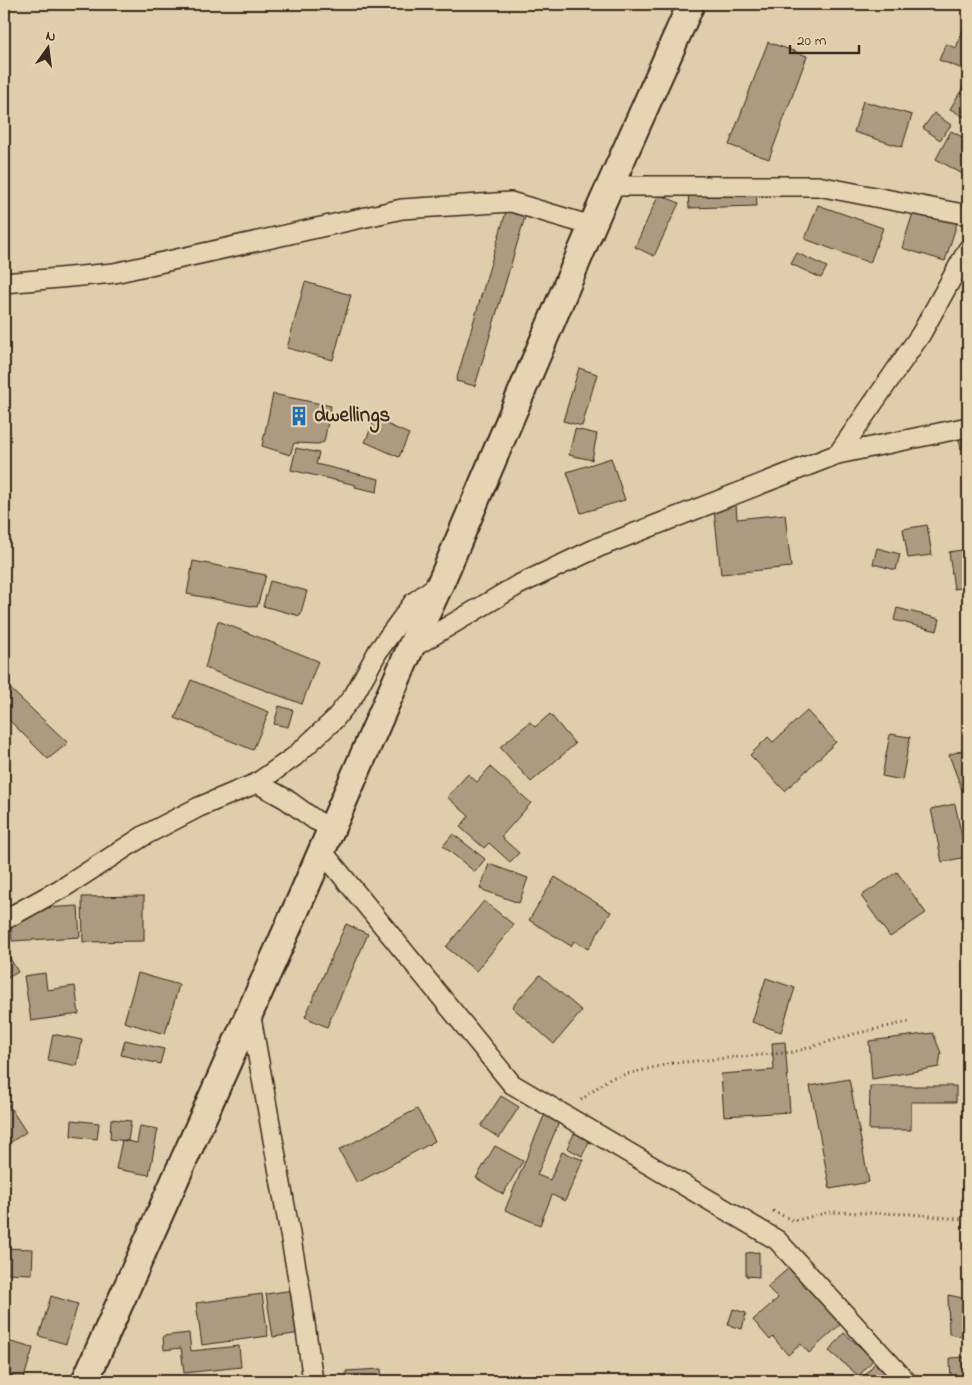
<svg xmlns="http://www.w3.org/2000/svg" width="972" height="1385" font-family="'Indie Flower',sans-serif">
<rect width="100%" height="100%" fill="#e1ccac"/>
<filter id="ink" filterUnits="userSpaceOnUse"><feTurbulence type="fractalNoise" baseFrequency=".02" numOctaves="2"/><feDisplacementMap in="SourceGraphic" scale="10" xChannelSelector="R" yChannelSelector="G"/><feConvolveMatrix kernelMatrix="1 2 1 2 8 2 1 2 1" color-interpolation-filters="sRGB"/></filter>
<g filter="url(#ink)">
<path fill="#ad9a80" stroke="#3b2a1e" d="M 968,17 L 968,71 L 939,60 L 946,44 L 956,48 Z
M 768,42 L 807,56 L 769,159 L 729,145 Z
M 968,79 L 968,119 L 950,109 Z
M 863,101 L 912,115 L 902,147 L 854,132 Z
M 934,113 L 951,125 L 940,140 L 923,128 Z
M 951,131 L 968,140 L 968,177 L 936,159 Z
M 756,189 L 757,206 L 689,208 L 688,191 Z
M 659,194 L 679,203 L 654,256 L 635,247 Z
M 916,203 L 959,217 L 945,261 L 902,248 Z
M 508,205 L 527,210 L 475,386 L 456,381 Z
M 818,205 L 883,228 L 870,263 L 805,239 Z
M 797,253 L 827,267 L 821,278 L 791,264 Z
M 305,282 L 351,295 L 333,360 L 287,348 Z
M 579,368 L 597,374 L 582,426 L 563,421 Z
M 273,394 L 331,406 L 324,442 L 318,444 L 294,443 L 290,455 L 262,446 Z
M 375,419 L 409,434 L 399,457 L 365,442 Z
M 575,429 L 597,434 L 592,460 L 569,455 Z
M 968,432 L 968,448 L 961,449 L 958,434 Z
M 296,448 L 319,453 L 316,464 L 379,479 L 377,492 L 355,487 L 356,485 L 291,470 Z
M 611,458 L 625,500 L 581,513 L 567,472 Z
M 735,490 L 737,519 L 785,514 L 791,567 L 721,574 L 712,492 Z
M 927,525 L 932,555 L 908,558 L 903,529 Z
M 877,548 L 900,554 L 896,570 L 873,564 Z
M 968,549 L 968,587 L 954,589 L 949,552 Z
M 193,561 L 266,575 L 257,607 L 187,594 Z
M 270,581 L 307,591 L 300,616 L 263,606 Z
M 897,608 L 940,619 L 937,631 L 894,620 Z
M 218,621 L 318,661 L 302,704 L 205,668 Z
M 191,680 L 269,712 L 253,750 L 175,718 Z
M 4,683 L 68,743 L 48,759 L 6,717 L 4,718 Z
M 279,706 L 293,710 L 288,727 L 274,724 Z
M 807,711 L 836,742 L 785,791 L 750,755 L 768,737 L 773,742 Z
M 550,714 L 575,744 L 531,782 L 500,747 L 530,722 L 535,727 Z
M 890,734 L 910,737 L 902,780 L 882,776 Z
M 968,748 L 968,788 L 962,790 L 949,755 Z
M 490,767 L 531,803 L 501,837 L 519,853 L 510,862 L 489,843 L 484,848 L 460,827 L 469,816 L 447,797 L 468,774 L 477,782 Z
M 955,804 L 966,857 L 942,862 L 931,809 Z
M 453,834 L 485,859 L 475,872 L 443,846 Z
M 489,864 L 528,878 L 519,903 L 480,889 Z
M 897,872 L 926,913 L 890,937 L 861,896 Z
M 555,877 L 611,912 L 588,949 L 574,941 L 571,946 L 529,920 Z
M 144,896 L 144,941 L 83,942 L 82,897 Z
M 484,901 L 514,925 L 476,971 L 446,947 Z
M 78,906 L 80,937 L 12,941 L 10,910 Z
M 346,924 L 368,934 L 327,1027 L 305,1017 Z
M 7,953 L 18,972 L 4,980 L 4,955 Z
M 45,973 L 47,990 L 75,986 L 79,1014 L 31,1021 L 24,976 Z
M 138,973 L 179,985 L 165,1034 L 124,1022 Z
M 540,975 L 582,1011 L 554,1044 L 512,1007 Z
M 766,978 L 795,988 L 781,1032 L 752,1022 Z
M 933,1033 L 941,1053 L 939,1067 L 872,1079 L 869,1041 Z
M 53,1034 L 82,1040 L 77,1066 L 48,1060 Z
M 125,1040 L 164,1049 L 160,1064 L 121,1055 Z
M 785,1042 L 790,1112 L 724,1116 L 721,1074 L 774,1070 L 772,1043 Z
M 849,1079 L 869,1182 L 830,1189 L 810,1086 Z
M 870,1086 L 956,1086 L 956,1102 L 911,1102 L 911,1130 L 869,1130 Z
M 501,1096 L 519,1107 L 499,1138 L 481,1126 Z
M 4,1098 L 26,1132 L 8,1144 L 4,1137 Z
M 417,1109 L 435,1141 L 357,1183 L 339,1150 Z
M 546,1111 L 561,1117 L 537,1175 L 550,1180 L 562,1152 L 583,1160 L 565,1201 L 552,1195 L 540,1225 L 505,1210 Z
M 582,1118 L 597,1126 L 582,1156 L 567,1148 Z
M 111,1119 L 131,1121 L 128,1141 L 110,1139 Z
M 72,1120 L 99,1123 L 97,1139 L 71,1136 Z
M 140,1126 L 158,1129 L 149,1175 L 116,1169 L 122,1140 L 137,1143 Z
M 495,1146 L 523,1161 L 503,1194 L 476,1178 Z
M 4,1248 L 33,1249 L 32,1274 L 4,1273 Z
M 759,1252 L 759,1277 L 746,1276 L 746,1253 Z
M 791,1266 L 842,1323 L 809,1353 L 801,1344 L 788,1355 L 773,1337 L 770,1340 L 753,1320 L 778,1298 L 767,1287 Z
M 300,1289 L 308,1332 L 273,1337 L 266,1294 Z
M 262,1294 L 268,1336 L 202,1345 L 196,1303 Z
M 948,1295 L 968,1299 L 968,1338 L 949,1334 Z
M 51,1296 L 78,1304 L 66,1344 L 39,1336 Z
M 733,1309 L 746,1313 L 742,1329 L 728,1325 Z
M 189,1333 L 191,1351 L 239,1346 L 241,1367 L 184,1373 L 181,1348 L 164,1350 L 163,1336 Z
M 844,1333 L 874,1359 L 859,1376 L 829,1351 Z
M 4,1340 L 33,1348 L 23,1381 L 4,1381 Z
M 968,1357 L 968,1381 L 951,1381 L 950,1358 Z
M 874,1364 L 886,1373 L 879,1381 L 869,1381 L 864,1377 Z
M 381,1369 L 382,1381 L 346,1381 L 346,1371 Z"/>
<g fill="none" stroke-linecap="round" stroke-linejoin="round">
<defs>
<path id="street" d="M 611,186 L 818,186 L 968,215
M 4,283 L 114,273 L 402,209 L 511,202 L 592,226
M 838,454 L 921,334 L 968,249
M 410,649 L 518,585 L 599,547 L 838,454 L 968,427
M 257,783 L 294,757 L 334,720 L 354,695 L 378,651 L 413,603 L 440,583
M 322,851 L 512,1084 L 777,1240 L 906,1381
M 4,920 L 66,886 L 145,835 L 199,807 L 257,783 L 286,799 L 315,820 L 332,828
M 250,1012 L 301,1295 L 313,1381"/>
<path id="secondary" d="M 85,1381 L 302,896 L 410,649 L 441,582 L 592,226 L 691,4"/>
</defs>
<use href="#street" stroke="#3b2a1e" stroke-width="22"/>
<use href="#secondary" stroke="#3b2a1e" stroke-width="30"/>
<path stroke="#3b2a1e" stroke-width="3" stroke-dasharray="1 4" stroke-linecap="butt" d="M 581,1100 L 610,1078 L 673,1063 L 794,1052 L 854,1034 L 912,1021
M 773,1211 L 794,1221 L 829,1212 L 910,1214 L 968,1220"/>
<use href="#street" stroke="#e8d3b2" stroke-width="19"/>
<use href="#secondary" stroke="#e8d3b2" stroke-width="26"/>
</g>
</g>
<defs>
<symbol id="building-bare" viewBox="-9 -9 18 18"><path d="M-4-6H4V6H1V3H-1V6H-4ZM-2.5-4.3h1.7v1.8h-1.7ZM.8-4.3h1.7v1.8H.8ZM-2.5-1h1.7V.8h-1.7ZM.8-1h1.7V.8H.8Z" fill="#1f6fb2" stroke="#e8d3b2" stroke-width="2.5" paint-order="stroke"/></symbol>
</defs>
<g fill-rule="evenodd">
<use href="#building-bare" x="285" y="402" width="28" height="28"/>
</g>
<g text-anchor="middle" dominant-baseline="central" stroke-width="4.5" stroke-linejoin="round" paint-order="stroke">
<g font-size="21" font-weight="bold" fill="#3b2a1e" stroke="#e8d3b2" text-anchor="start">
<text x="314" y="416">dwellings</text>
</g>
</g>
<rect width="972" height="1385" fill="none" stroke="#e8d3b2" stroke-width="20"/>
<rect x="10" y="10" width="952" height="1365" fill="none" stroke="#3b2a1e" stroke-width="2" filter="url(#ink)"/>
<g transform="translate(48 48) rotate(14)" stroke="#e8d3b2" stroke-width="4" paint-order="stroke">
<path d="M0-4L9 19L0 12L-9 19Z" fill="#3b2a1e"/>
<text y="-8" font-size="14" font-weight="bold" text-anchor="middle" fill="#3b2a1e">N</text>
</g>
<path d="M790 45v8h69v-8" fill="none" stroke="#3b2a1e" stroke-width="2.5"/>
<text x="797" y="45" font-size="15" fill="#3b2a1e" stroke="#e8d3b2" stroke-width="4" paint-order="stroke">20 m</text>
</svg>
